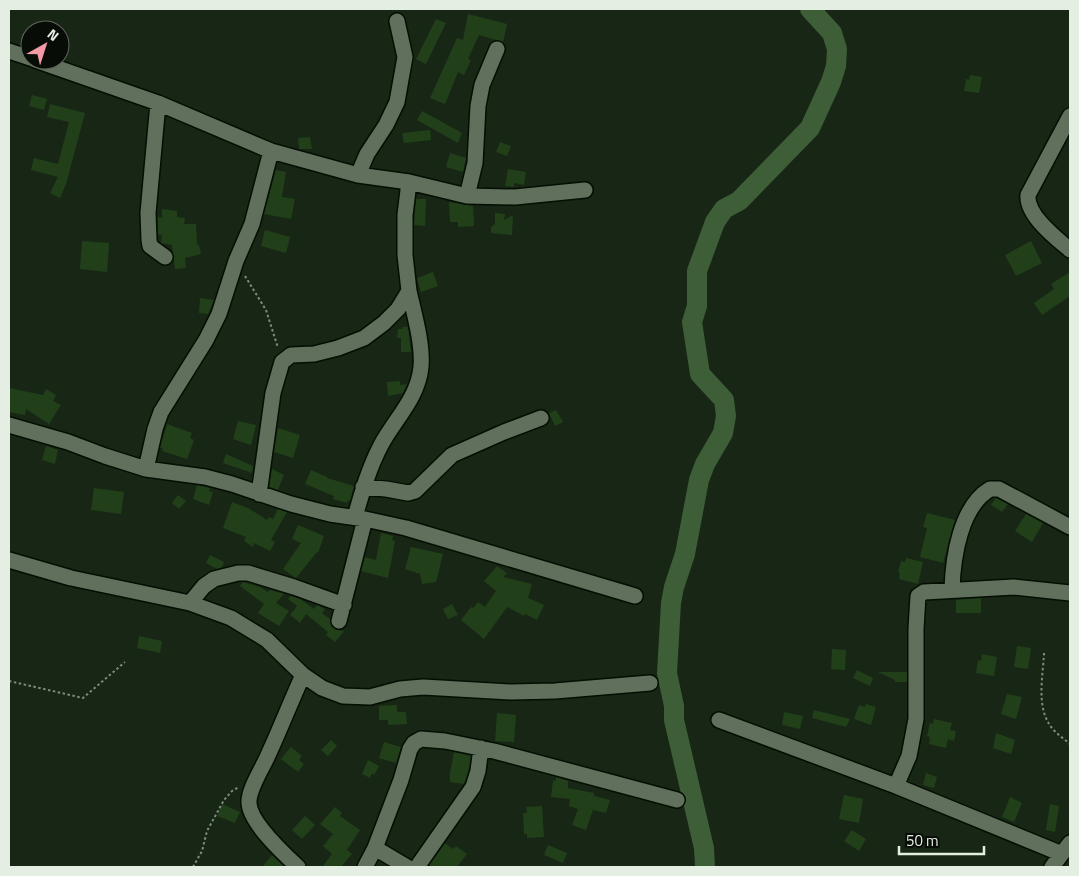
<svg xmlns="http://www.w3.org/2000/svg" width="1079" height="876" font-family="'Titillium Web',sans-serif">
<rect width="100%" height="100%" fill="#182615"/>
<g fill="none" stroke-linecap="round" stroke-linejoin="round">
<path stroke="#3d5e36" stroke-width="20" d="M 705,867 L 704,848 L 674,720 L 674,706 L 667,673 L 671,603 L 674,587 L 685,554 L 699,480 L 705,464 L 723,433 L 726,416 L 724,400 L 700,374 L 692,322 L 697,306 L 697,271 L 715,222 L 724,209 L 739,201 L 810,128 L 831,82 L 836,66 L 837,49 L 832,33 L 810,9"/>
</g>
<path fill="#21401a" d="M 468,14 L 507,24 L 503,42 L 479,35 L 468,59 L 471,60 L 464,75 L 458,72 L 445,104 L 430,98 L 457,38 L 463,40 Z
M 436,19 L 446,23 L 426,64 L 416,59 Z
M 970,75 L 982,77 L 979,93 L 964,91 L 966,79 L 969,80 Z
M 32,95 L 47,99 L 44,110 L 29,106 Z
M 50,104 L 85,113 L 66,184 L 60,198 L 50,193 L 58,177 L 31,170 L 34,158 L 58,164 L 69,122 L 47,117 Z
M 422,111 L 462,133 L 458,143 L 417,120 Z
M 430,130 L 431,140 L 404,143 L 402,133 Z
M 310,137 L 312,149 L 299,149 L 298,138 Z
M 500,142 L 511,146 L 507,156 L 496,152 Z
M 450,153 L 466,158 L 463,172 L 446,167 Z
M 508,169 L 526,172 L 524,185 L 514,183 L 514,187 L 505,186 Z
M 276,170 L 286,172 L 282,197 L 295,199 L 291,219 L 264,214 Z
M 416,199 L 426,199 L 425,226 L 414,225 Z
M 449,202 L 473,206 L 474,226 L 458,227 L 458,222 L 450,222 Z
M 162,209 L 177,211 L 177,217 L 185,218 L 184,224 L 196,224 L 197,245 L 199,245 L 201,254 L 185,258 L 186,268 L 175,269 L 172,245 L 161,243 L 162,235 L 158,234 L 158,217 L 162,218 Z
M 495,213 L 505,214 L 504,220 L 513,215 L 512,235 L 491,233 L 491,227 L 495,224 Z
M 265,230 L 290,237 L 286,253 L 261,246 Z
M 82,241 L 109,243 L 107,272 L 80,269 Z
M 1031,241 L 1042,263 L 1016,276 L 1005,255 Z
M 433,272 L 438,286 L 421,292 L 417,278 Z
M 1070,272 L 1070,296 L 1042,315 L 1034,303 L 1054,289 L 1051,284 Z
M 200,298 L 214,300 L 208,314 L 199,313 Z
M 402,327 L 408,327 L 411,352 L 401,352 L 401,338 L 397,338 L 398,329 L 402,329 Z
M 400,381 L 400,385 L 407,384 L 403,393 L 388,396 L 387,382 Z
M 9,388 L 43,395 L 46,389 L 56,395 L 53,401 L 61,405 L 49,424 L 26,409 L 25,415 L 9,412 Z
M 556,410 L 563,422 L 555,426 L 549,413 Z
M 238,421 L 256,425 L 251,445 L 233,439 Z
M 167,424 L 192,433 L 190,438 L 194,440 L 187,459 L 162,451 L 163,448 L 160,448 Z
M 278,428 L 300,435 L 293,458 L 274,452 Z
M 46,446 L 58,450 L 55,464 L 42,460 Z
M 226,454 L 253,466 L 252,473 L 223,463 Z
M 272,469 L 284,475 L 278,490 L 269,487 Z
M 311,470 L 327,477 L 327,478 L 354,486 L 350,501 L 348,500 L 347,503 L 333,499 L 334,496 L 305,484 Z
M 197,485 L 210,488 L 209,491 L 213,492 L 209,505 L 193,499 Z
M 94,488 L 124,492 L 121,514 L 91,510 Z
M 178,495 L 186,501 L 179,509 L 172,503 Z
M 996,498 L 1008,504 L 1002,512 L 991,505 Z
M 232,502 L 248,508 L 267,520 L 269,517 L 273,519 L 278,509 L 287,512 L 271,540 L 275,542 L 270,551 L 254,543 L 253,547 L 244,541 L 246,537 L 223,528 Z
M 927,513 L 955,520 L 943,563 L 920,557 L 927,528 L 923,527 Z
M 1026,514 L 1043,523 L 1032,542 L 1015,531 Z
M 298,525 L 324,536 L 318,553 L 317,552 L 296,578 L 283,569 L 301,543 L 292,539 Z
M 381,533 L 393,536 L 392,540 L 395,541 L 388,578 L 361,571 L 365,557 L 376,560 Z
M 411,547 L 443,554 L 436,582 L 422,584 L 420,574 L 405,569 Z
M 210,555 L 224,562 L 222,567 L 217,569 L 206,563 Z
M 906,558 L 923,562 L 918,584 L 899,579 L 900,573 L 898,572 L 901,561 L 905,562 Z
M 497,566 L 507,573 L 503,577 L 532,584 L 528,598 L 544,605 L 537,620 L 525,614 L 524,616 L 507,607 L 484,639 L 461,620 L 471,607 L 473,608 L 478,602 L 485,607 L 496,591 L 484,581 Z
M 243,582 L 260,587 L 268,592 L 270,590 L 284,594 L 276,603 L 289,611 L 279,626 L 258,613 L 264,604 L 240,586 Z
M 291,596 L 300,599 L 314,609 L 317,605 L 325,609 L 322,613 L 330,619 L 332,627 L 336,630 L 344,631 L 335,642 L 326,635 L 328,632 L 306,614 L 300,623 L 290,615 L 297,606 L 288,599 Z
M 981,598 L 981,613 L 956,613 L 956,600 Z
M 452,604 L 458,615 L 448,619 L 443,609 Z
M 139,636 L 162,641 L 160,653 L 137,648 Z
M 1017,646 L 1031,648 L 1028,669 L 1014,667 Z
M 832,649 L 846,650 L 845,670 L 831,669 Z
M 982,654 L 997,657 L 994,676 L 976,673 L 978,660 L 981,661 Z
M 857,670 L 873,678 L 870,686 L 853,678 Z
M 878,672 L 907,672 L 907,682 L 895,682 L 895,680 Z
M 1007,694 L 1022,697 L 1016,719 L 1001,714 Z
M 866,704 L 876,707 L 871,725 L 854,719 L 859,705 L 865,707 Z
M 397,705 L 397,712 L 406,712 L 407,724 L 388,725 L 388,720 L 379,720 L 379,706 Z
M 814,710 L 850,719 L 846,727 L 812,718 Z
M 784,712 L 803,716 L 800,729 L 782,725 Z
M 497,713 L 516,715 L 514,742 L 495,741 Z
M 934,719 L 952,723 L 950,730 L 956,731 L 954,741 L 948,739 L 946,748 L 929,744 L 930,737 L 927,736 L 930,723 L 933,724 Z
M 996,733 L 1015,740 L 1011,754 L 993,748 Z
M 331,740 L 337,746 L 328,756 L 321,750 Z
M 384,742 L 401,747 L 396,763 L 379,758 Z
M 291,747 L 302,756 L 299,760 L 304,764 L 298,772 L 281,759 Z
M 454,752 L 471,756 L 469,769 L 464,784 L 450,782 L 450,773 Z
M 368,760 L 379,766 L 374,775 L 372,773 L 370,778 L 362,774 Z
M 926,773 L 937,777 L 934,788 L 923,785 Z
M 556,777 L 568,781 L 568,788 L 594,793 L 594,796 L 610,800 L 606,813 L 593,810 L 586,830 L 572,825 L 578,809 L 569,806 L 570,799 L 551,797 L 553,780 L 556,781 Z
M 844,795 L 863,799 L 859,823 L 839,819 Z
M 1010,797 L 1022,803 L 1014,822 L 1002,817 Z
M 222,804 L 240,812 L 235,823 L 217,816 Z
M 1050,804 L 1059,806 L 1055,832 L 1046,830 Z
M 542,806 L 544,837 L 527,838 L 527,834 L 524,834 L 523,813 L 527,813 L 526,807 Z
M 335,807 L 342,813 L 340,816 L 360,830 L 347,850 L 352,854 L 341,867 L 322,867 L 332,854 L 323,846 L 333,834 L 320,824 Z
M 305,816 L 315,825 L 302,839 L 292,830 Z
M 852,830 L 866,839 L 859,851 L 844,841 Z
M 445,843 L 453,849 L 456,846 L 467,854 L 457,867 L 428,867 Z
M 548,845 L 567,853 L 563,863 L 544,855 Z
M 272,855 L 278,861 L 285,867 L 262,867 Z"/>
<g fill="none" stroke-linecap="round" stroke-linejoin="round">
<defs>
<path id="minor" d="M 9,51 L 30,58
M 35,60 L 158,103 L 271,151 L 358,175 L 409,182 L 467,196 L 515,197 L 585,190
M 158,103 L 148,213 L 149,240 L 150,246 L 165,257
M 1070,116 L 1028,195 C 1026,215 1056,238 1070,250
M 358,175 L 367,154 L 386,125 L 397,102 L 405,57 L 397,21
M 467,196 L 475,163 L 478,106 L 482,85 L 497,49
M 9,425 L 68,442 L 105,456 L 146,469 L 205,477 L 232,484 L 291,504 L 330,514 L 365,519 L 406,528 L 635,596
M 146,469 L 155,429 L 161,412 L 206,340 L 219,314 L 236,261 L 252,224 L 271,151
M 363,487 L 386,489 L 408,493 L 415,491 L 452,455 L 504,432 L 541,418
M 259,494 L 273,393 L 282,362 L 291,355 L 314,354 L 338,348 L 364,338 L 384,323 L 398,309 L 409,291 L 405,255 L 405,215 L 409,182
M 355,517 C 362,492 369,468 381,445 C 395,419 418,398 421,367 C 423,344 414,313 409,291
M 9,560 L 71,578 L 190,603 L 231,618 L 267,640 L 303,675 L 322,688 L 343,696 L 370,697 L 400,689 L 423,687 L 511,692 L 555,691 L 650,683
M 952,589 C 953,558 960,507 990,489 L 999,489 L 1070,527
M 190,603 L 204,586 L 214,579 L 238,573 L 248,573 L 294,587 L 344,605
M 339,621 L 365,519
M 719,720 L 896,786 L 1062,854
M 896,786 L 909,756 L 916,719 L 916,629 L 918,596 L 924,592 L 1014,587 L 1070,593
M 375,848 L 407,867
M 298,867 C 284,854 250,823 249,803 C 248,789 264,766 269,753 C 281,727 291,701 303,675
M 365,867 L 375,848 L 401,780 L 410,749 L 414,743 L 421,739 L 445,741 L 494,751 L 677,800
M 417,867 L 473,787 L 478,771 L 481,748
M 1052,867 L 1070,843"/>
</defs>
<use href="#minor" stroke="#040e02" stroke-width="18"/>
<path stroke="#808b7d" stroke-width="2" stroke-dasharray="2.5 2.5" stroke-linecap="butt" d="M 245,276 L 266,310 L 278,348
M 1044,653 C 1043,675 1037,703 1048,722 C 1052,731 1063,738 1070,744
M 9,681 L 83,698 L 125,662
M 193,867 L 202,851 L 207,831 L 224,800 L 232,791 L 239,787"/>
<use href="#minor" stroke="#61705d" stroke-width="15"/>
</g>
<rect width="1079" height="876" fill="none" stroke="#e5eee3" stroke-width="20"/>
<g transform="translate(45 45) rotate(39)"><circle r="24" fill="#070d06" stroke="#60675e"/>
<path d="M0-4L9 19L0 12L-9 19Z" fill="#f49aa6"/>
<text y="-8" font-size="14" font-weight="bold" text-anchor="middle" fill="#e5eee3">N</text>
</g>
<path d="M899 846v8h85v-8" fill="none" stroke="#e5eee3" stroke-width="2.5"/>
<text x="906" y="846" font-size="15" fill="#e5eee3" stroke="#070d06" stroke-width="4" paint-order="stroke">50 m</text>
</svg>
